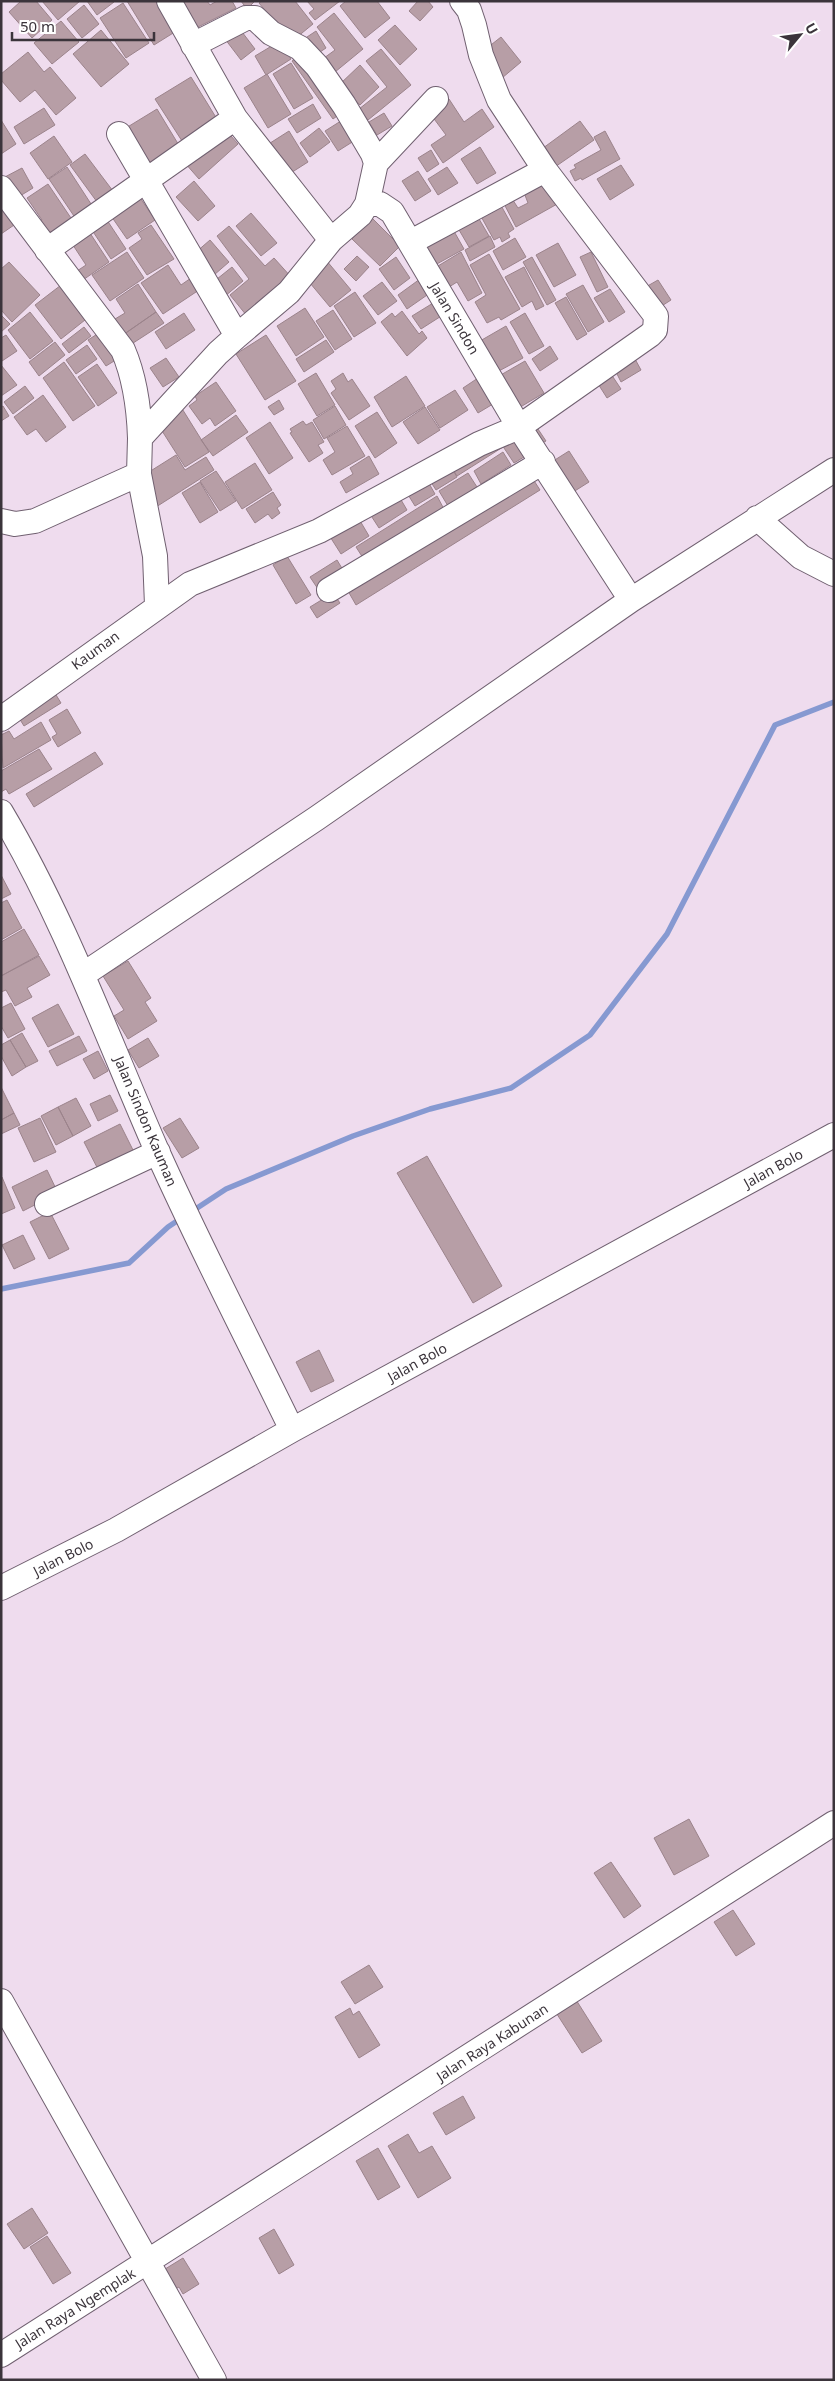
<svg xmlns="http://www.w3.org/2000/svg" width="835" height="2381" font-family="'Noto Sans',sans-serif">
<rect width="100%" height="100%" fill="#efdcee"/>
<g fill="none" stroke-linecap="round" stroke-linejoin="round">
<path stroke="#8699d1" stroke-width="5.5" d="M 191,1212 L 226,1189 L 353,1136 L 430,1109 L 511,1088 L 590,1035 L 667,934 L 775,725 L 834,702
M 1,1289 L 129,1263 L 168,1227 L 183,1217"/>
</g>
<path fill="#b79ea6" stroke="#9b838b" d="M 21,1 L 36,1 L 52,20 L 32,38 L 9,12 Z
M 42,1 L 80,1 L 58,20 Z
M 87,1 L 114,1 L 114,2 L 97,15 Z
M 127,1 L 161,1 L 178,30 L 154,45 Z
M 182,1 L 207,1 L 210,5 L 217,1 L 232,1 L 236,8 L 194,29 Z
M 241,1 L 255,1 L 247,9 Z
M 262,1 L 295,1 L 313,24 L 291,42 L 259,3 Z
M 307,1 L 340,1 L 315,20 L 309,13 L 314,9 Z
M 346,1 L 377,1 L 390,18 L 365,38 L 340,6 Z
M 418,1 L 428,1 L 433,7 L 420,21 L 409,11 Z
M 123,3 L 149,43 L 126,58 L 100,18 Z
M 84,5 L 99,24 L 82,38 L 67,19 Z
M 334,13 L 363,49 L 335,72 L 324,58 L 335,50 L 317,27 Z
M 61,21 L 79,42 L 52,64 L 34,43 Z
M 395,25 L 417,49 L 400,65 L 378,40 Z
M 239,28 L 255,49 L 241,60 L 225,39 Z
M 101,30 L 129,64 L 101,87 L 73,54 Z
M 316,31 L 326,48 L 314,56 L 304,39 Z
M 501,37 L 521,62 L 502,78 L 482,52 Z
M 280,41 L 291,59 L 266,75 L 255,56 Z
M 381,49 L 411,85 L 368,120 L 359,109 L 387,87 L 366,61 Z
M 28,52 L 44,72 L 50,67 L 76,98 L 56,115 L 35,90 L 20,102 L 1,80 L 1,74 Z
M 304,53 L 344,111 L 333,119 L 292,61 Z
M 291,63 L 313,98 L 294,109 L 273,74 Z
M 360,65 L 379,87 L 360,105 L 340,84 Z
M 267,74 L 291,114 L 268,128 L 244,88 Z
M 191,77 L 217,119 L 182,141 L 155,99 Z
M 449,99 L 464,122 L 482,109 L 494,127 L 443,163 L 431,145 L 446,135 L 429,112 Z
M 313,104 L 321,118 L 297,133 L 288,119 Z
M 44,108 L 55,125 L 24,144 L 14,127 Z
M 157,109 L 180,147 L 143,169 L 121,131 Z
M 384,113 L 392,126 L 377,135 L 369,122 Z
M 344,119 L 357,139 L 338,151 L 325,131 Z
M 1,120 L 16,144 L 1,154 Z
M 580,121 L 594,140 L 552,169 L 539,151 Z
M 224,128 L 238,144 L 199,179 L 185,163 Z
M 319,128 L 330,142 L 310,157 L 300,143 Z
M 289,131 L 308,162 L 286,176 L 267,145 Z
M 605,131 L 620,159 L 582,180 L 581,178 L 575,181 L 570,171 L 576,168 L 574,165 L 601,150 L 594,137 Z
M 54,136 L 72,162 L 48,179 L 30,153 Z
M 480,147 L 496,173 L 477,184 L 461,159 Z
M 431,150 L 439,164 L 427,172 L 418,158 Z
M 85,154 L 116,195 L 100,206 L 70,165 Z
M 621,165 L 634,185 L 610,200 L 597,179 Z
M 67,167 L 93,207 L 76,219 L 49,179 Z
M 447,167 L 458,183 L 438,195 L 428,179 Z
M 22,168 L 33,188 L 15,199 L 3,178 Z
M 418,171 L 431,191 L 415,201 L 402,181 Z
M 543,177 L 559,203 L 516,227 L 501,198 L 509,194 L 518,208 L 528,203 L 523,190 Z
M 194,181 L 215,206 L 198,221 L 176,197 Z
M 48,184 L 73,221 L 44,241 L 34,225 L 42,220 L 27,198 Z
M 135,190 L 155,220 L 127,239 L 107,210 Z
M 1,200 L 17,223 L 1,234 Z
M 498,200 L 514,229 L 508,233 L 510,237 L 502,242 L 500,237 L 494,240 L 478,211 Z
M 475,212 L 489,236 L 469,247 L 455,223 Z
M 251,213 L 277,243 L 261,256 L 236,226 Z
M 103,214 L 126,249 L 111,259 L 88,224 Z
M 372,218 L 400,246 L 380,266 L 352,239 Z
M 151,225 L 174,259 L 147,275 L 129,248 L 142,239 L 138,233 Z
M 229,226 L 265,266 L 274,258 L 292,278 L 247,316 L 230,295 L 249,279 L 217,236 Z
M 451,226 L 464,249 L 435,265 L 422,242 Z
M 86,227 L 109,262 L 77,284 L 71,275 L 86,265 L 69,239 Z
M 490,236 L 495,247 L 470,261 L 465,250 Z
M 515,238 L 526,257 L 503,270 L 493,251 Z
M 210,240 L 229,262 L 214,275 L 195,253 Z
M 558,243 L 576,275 L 554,287 L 536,255 Z
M 127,252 L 144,278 L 110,301 L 92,275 Z
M 461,252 L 482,293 L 468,301 L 457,282 L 449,287 L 438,266 Z
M 591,252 L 608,287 L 597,292 L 580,257 Z
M 489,254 L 520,309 L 501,320 L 499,317 L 487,323 L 475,302 L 486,295 L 470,265 Z
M 357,256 L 369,267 L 356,281 L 344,269 Z
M 396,257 L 410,278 L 394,290 L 379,269 Z
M 532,257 L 556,300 L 547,305 L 523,262 Z
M 326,260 L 351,290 L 330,307 L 305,277 Z
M 9,262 L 40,295 L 12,322 L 1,310 L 1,269 Z
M 168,265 L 181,285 L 191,278 L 199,290 L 163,314 L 141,283 Z
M 232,267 L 243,281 L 224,297 L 212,283 Z
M 524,267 L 544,306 L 536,310 L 532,301 L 522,307 L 505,277 Z
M 420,279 L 430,293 L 407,309 L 398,295 Z
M 658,280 L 671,300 L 657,309 L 644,288 Z
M 65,282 L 90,316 L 61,339 L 35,305 Z
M 382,282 L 397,301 L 378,315 L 363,296 Z
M 138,284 L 156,312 L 120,337 L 110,322 L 125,313 L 116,299 Z
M 583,285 L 604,322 L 588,332 L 566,294 Z
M 610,289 L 625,312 L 609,322 L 594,298 Z
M 355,292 L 376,323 L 354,337 L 334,306 Z
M 566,297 L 587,334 L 577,340 L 555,303 Z
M 438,300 L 446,313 L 421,329 L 412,316 Z
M 305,308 L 324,337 L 296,356 L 277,326 Z
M 333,310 L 352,339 L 335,350 L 316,321 Z
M 402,311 L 419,334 L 422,331 L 427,338 L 407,356 L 381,322 L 392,313 L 395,317 Z
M 30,312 L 53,341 L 30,359 L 8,330 Z
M 156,312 L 164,323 L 127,347 L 120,337 Z
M 184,313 L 195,330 L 166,349 L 155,332 Z
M 525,313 L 544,346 L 529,354 L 510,322 Z
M 1,315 L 10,324 L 1,332 Z
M 506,326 L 523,358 L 497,372 L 480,341 Z
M 84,327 L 91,336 L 69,353 L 62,344 Z
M 102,331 L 119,358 L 106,366 L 88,340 Z
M 6,335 L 17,351 L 2,361 L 1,338 Z
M 266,335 L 296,381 L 265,400 L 236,354 Z
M 326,340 L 334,352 L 304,372 L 296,359 Z
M 55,342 L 65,355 L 39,376 L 29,362 Z
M 87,345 L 97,359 L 76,374 L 66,360 Z
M 550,346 L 558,359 L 540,371 L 532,359 Z
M 166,358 L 179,377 L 163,387 L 150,368 Z
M 635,359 L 641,370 L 621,382 L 615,370 Z
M 525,361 L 544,393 L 517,409 L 499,376 Z
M 64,362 L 95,406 L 73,421 L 43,378 Z
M 97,364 L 117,393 L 98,406 L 78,377 Z
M 1,365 L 17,385 L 1,396 Z
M 609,371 L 621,389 L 607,398 L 595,379 Z
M 316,373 L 335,405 L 317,416 L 298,384 Z
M 343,373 L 348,382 L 352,379 L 370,406 L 349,420 L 331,393 L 336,389 L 331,381 Z
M 406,376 L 425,406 L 392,427 L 374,397 Z
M 478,378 L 493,404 L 478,413 L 463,388 Z
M 216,382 L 236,411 L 215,426 L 210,418 L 202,424 L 189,406 L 197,400 L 195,396 Z
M 25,386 L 34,398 L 13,414 L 4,402 Z
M 455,390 L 468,410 L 440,428 L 427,407 Z
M 43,395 L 66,427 L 46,442 L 36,429 L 27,435 L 14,417 Z
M 279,400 L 284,409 L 274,415 L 268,407 Z
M 3,406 L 9,416 L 1,421 L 1,407 Z
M 335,406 L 346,425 L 324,439 L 313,420 Z
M 181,407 L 209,452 L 185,467 L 157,423 Z
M 425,407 L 440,430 L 418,444 L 403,422 Z
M 377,412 L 397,443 L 375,458 L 355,426 Z
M 236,415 L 248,432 L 213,456 L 201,440 Z
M 303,421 L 306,425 L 312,422 L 324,442 L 318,445 L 323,453 L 309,462 L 290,433 L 292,432 L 290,429 Z
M 270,422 L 293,458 L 269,474 L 246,438 Z
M 347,426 L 365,456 L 332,475 L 323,460 L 335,452 L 327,438 Z
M 536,426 L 546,441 L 537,446 L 528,431 Z
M 496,437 L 503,447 L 457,476 L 450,465 Z
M 512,438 L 524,457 L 514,463 L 502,445 Z
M 569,451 L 589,482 L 570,494 L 550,463 Z
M 503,452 L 511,465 L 481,484 L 474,471 Z
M 176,455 L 185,470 L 206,457 L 214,470 L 156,507 L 141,477 Z
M 369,456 L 379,474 L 346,493 L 340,482 L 353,474 L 350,468 Z
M 255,463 L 272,490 L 242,509 L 225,482 Z
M 450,465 L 457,477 L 436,490 L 429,479 Z
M 216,471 L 236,501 L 220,511 L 200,481 Z
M 468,473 L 477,487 L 448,506 L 439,491 Z
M 531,476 L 540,490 L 356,605 L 348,591 Z
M 427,480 L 435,494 L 415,506 L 407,493 Z
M 200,482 L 218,512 L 200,523 L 182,493 Z
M 273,492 L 281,505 L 277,508 L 280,513 L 272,519 L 268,514 L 255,523 L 246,509 Z
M 397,493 L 407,510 L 379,528 L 368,511 Z
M 437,496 L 445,511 L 365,561 L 356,547 Z
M 356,514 L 369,536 L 341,554 L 327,532 Z
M 287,556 L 311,595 L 296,604 L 273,565 Z
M 337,560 L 346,575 L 320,592 L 310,577 Z
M 333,593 L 340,603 L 317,618 L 310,607 Z
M 53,690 L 61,703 L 24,726 L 16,713 Z
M 67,709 L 81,733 L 58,747 L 52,737 L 57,734 L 49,720 Z
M 41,722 L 51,740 L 3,768 L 1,735 L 9,731 L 14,739 Z
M 39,749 L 52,769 L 9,794 L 6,789 L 1,792 L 1,771 Z
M 95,752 L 103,764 L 34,807 L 26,794 Z
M 1,875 L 11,894 L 1,899 Z
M 7,900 L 22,928 L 1,940 L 1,903 Z
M 24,929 L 39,955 L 1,976 L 1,942 Z
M 39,956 L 50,975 L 27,988 L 32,997 L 15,1006 L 6,990 L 1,992 L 1,976 Z
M 128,961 L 151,998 L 145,1002 L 157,1021 L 128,1039 L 114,1016 L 124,1010 L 103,976 Z
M 11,1003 L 25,1029 L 8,1038 L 1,1026 L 1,1008 Z
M 58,1004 L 74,1034 L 48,1047 L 32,1018 Z
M 22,1033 L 38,1061 L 26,1067 L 10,1040 Z
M 79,1036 L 87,1051 L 57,1066 L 49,1051 Z
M 148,1038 L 159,1056 L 139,1068 L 128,1050 Z
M 10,1040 L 26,1067 L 12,1076 L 1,1056 L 1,1045 Z
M 98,1051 L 108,1071 L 94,1079 L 83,1059 Z
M 1,1087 L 14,1113 L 1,1120 Z
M 110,1095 L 118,1111 L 98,1121 L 90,1104 Z
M 76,1098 L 91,1126 L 73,1136 L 58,1107 Z
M 58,1107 L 73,1136 L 56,1145 L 41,1116 Z
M 14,1113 L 20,1125 L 1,1134 L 1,1120 Z
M 40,1118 L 56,1152 L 34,1162 L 18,1128 Z
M 180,1118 L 199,1148 L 182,1158 L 163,1128 Z
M 120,1124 L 137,1158 L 101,1175 L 84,1142 Z
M 427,1156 L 502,1286 L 473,1303 L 397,1173 Z
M 47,1170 L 58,1193 L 23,1211 L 12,1187 Z
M 2,1177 L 15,1208 L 1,1214 L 1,1178 Z
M 50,1212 L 69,1249 L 49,1259 L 30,1222 Z
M 23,1235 L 35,1259 L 14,1269 L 2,1245 Z
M 319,1350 L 334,1381 L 311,1392 L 296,1362 Z
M 689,1819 L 709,1856 L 674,1875 L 654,1838 Z
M 611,1862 L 641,1906 L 624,1918 L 594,1873 Z
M 733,1910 L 755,1944 L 736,1956 L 714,1922 Z
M 369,1965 L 383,1987 L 355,2004 L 341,1982 Z
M 573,1995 L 602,2041 L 582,2053 L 553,2008 Z
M 350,2008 L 353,2015 L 359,2011 L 380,2045 L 359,2058 L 335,2017 Z
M 463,2096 L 475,2118 L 446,2135 L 433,2113 Z
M 408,2134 L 419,2153 L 432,2146 L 451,2178 L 418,2198 L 388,2146 Z
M 378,2148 L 400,2187 L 378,2200 L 356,2161 Z
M 32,2208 L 48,2233 L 24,2249 L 7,2224 Z
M 274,2229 L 294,2265 L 279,2274 L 259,2238 Z
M 47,2236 L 71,2273 L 53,2284 L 30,2247 Z
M 183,2258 L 199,2284 L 183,2294 L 179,2287 L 168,2293 L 157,2274 Z"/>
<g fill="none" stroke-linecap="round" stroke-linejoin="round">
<defs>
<path id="minor" d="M 462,1 L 469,10 L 474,25 L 481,55 L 499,100 L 545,170 L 656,316 L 655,330 L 650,335 L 519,427 L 631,600
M 193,45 L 246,18 L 255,18 L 271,33 L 300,48 L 317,66 L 344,105 L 373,154 L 376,163 L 367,204
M 119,134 L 237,336 L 218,353 L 140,438 L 139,474 L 155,556 L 157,605
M 376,163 L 436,99
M 1,188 L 123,350 C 135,378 139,407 140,438
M 411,242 L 545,170
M 47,250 L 235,118
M 237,336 L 289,292 L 331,240
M 757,518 L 801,557 L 834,574
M 1,521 L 15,524 L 35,521 L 139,474
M 329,590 L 543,462
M 1,719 L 190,584 L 319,531 L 479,444 L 519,427 L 392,212 L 380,204 L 367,204 L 360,215 L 331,240 L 235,118 L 169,1
M 1,812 C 65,920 107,1037 157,1151 C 199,1245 247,1337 292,1430
M 84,974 L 317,818 L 631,600 L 834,470
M 47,1204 L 158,1152
M 1,1588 L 116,1530 L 292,1430 L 834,1135
M 1,2001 L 214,2380
M 1,2355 L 834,1823"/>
</defs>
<use href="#minor" stroke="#706070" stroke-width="26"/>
<use href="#minor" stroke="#fff" stroke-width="24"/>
</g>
<g text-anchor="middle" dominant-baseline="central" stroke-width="4" stroke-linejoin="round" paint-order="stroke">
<g font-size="14" fill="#3b343b" stroke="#fff">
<text transform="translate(455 318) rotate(59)">Jalan Sindon</text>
<text transform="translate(95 650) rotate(-36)">Kauman</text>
<text transform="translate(146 1121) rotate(67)">Jalan Sindon Kauman</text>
<text transform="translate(773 1168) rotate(-29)">Jalan Bolo</text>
<text transform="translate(417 1362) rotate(-29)">Jalan Bolo</text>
<text transform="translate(63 1557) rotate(-27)">Jalan Bolo</text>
<text transform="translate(492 2042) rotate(-33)">Jalan Raya Kabunan</text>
<text transform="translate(75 2308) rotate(-32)">Jalan Raya Ngemplak</text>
</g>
</g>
<rect width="835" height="2381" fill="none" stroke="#3b343b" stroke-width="5"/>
<g transform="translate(800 35) rotate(61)" stroke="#ffffff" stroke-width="4" paint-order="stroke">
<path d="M0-4L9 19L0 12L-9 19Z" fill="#3b343b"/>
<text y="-8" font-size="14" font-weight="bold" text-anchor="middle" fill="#3b343b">U</text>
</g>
<path d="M12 32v8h142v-8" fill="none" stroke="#3b343b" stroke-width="2.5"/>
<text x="20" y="32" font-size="15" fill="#3b343b" stroke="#ffffff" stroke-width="4" paint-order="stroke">50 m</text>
</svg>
